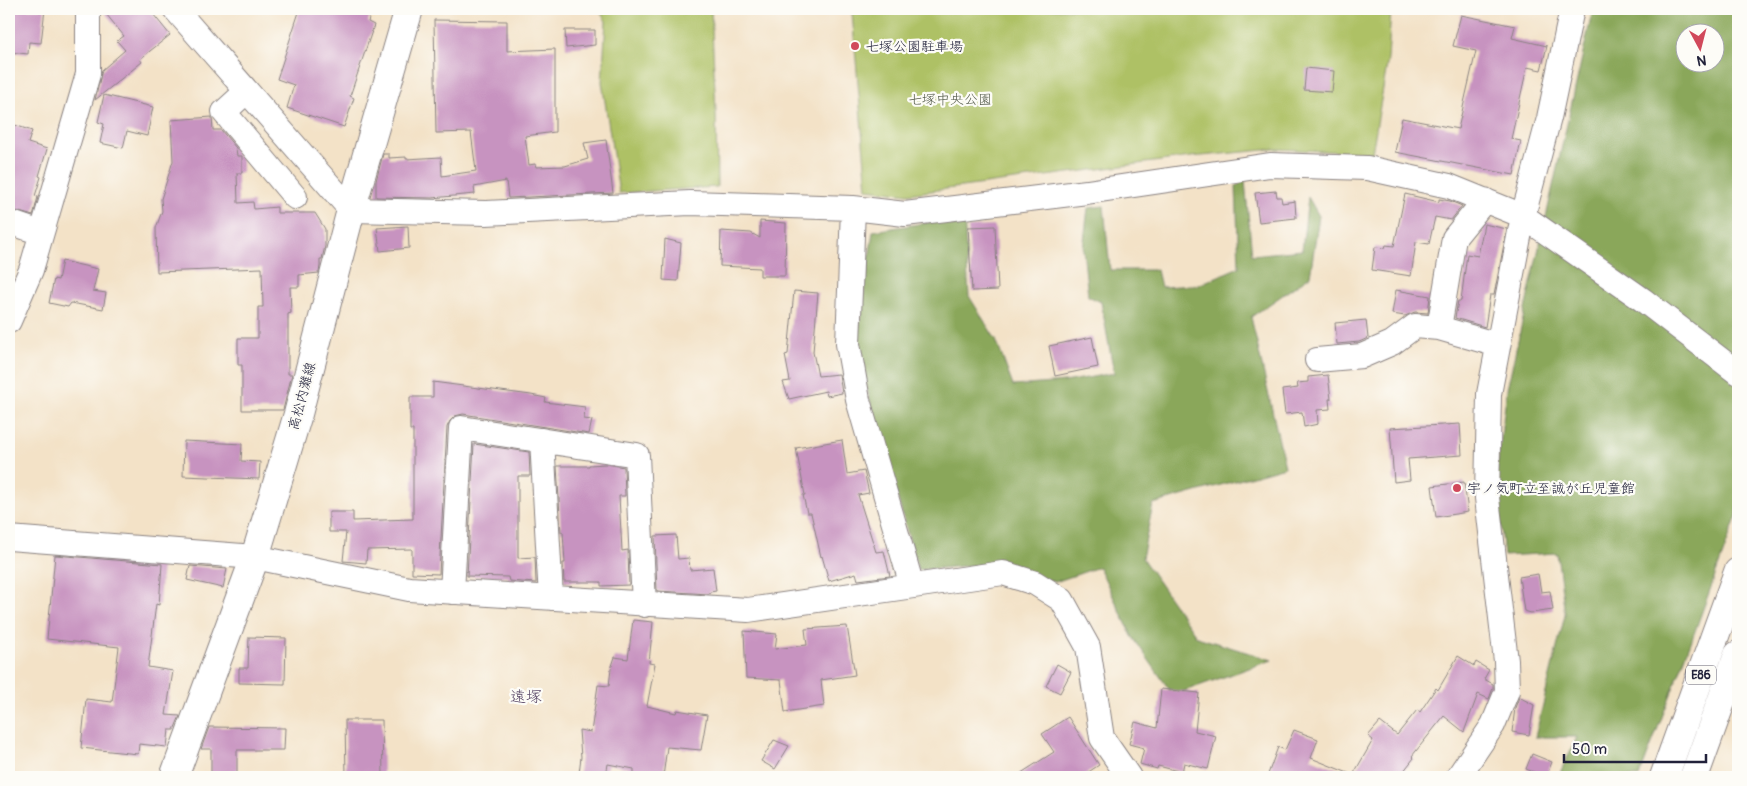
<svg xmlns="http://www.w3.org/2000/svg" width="1747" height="786" font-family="Pangolin,'Klee One',sans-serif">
<rect width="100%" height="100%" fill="#fdfcf7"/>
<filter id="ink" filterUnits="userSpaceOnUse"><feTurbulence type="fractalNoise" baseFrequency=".02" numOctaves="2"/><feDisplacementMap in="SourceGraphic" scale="10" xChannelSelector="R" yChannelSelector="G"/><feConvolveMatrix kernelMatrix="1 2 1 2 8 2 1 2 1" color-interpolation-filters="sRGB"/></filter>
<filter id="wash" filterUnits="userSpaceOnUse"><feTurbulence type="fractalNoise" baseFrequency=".0096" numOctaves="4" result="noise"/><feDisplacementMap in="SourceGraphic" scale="20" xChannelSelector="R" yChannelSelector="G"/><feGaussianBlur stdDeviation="1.12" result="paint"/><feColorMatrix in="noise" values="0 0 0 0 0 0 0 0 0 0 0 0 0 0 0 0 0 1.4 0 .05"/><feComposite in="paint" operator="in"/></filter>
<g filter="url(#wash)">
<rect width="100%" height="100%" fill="#f3e2c7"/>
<path fill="#aec165" stroke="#687250" d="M 598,9 L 711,9 L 716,111 L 717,187 L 619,193 L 602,82 L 606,21 Z
M 829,9 L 1391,9 L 1388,59 L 1372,153 L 1275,149 L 1191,157 L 908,194 L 867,189 L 852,13 Z"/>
<path fill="#8aa75a" stroke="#56644a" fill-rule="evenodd" d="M 1593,9 L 1738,9 L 1738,513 L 1691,642 L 1639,777 L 1558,777 L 1577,737 L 1535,737 L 1565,615 L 1557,553 L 1504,556 L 1496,477 L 1507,389 ZM 1684,32 L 1714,32 L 1714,62 L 1684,62 Z
M 1245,181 L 1252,255 L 1302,250 L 1308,197 L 1319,216 L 1310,276 L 1251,317 L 1285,467 L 1153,504 L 1142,558 L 1197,637 L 1272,660 L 1173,695 L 1132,636 L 1099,567 L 1055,582 L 988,564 L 918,570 L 856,351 L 873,231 L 964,217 L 969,296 L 996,340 L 1013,386 L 1065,382 L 1114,373 L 1101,302 L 1088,296 L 1083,249 L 1088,208 L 1104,206 L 1110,270 L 1157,270 L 1161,287 L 1198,285 L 1239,267 L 1236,186 Z"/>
<g id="blocks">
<path fill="#c793c0" d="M 10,9 L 45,9 L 41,43 L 29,42 L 28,54 L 9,52 Z
M 102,9 L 149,9 L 170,35 L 140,59 L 142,62 L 95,100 L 102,70 L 125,50 L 117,41 L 124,36 Z
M 300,9 L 372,9 L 368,22 L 374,25 L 350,96 L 354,98 L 344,127 L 287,108 L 294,85 L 277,79 Z
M 1461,15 L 1515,26 L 1512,38 L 1547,46 L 1541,70 L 1527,67 L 1511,139 L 1521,141 L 1514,175 L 1395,152 L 1402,118 L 1458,129 L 1476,51 L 1453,46 Z
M 434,20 L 507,21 L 507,51 L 555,49 L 555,132 L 525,136 L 529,165 L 535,164 L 536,167 L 565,166 L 588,159 L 584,143 L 606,140 L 613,193 L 508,198 L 506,181 L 474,187 L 475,194 L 432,198 L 376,197 L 376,181 L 383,154 L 389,154 L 389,158 L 406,157 L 406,159 L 441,157 L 442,176 L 476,171 L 471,132 L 436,133 Z
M 565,30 L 595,30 L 595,45 L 566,48 Z
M 1306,68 L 1334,71 L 1332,92 L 1304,90 Z
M 104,95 L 153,107 L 147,136 L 127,131 L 123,148 L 100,143 L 104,124 L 98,122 Z
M 212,117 L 213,130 L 221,130 L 236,148 L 237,156 L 242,156 L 242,173 L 237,173 L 238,203 L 253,202 L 254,209 L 277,207 L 277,213 L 315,213 L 325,229 L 325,246 L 322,259 L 320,259 L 320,266 L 319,273 L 299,275 L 299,287 L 290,287 L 291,313 L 288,314 L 288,374 L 292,374 L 283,410 L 242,410 L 242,365 L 238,365 L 238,338 L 258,338 L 258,307 L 263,307 L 262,268 L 157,272 L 156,228 L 162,211 L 161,199 L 173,161 L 171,120 Z
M 9,123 L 32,131 L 28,143 L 47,149 L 39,176 L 41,177 L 35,196 L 38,197 L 33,216 L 9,209 Z
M 1276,191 L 1277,197 L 1281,197 L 1282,203 L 1295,201 L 1296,218 L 1259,222 L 1255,193 Z
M 1405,194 L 1439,202 L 1439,199 L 1450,201 L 1462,206 L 1451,220 L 1435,217 L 1429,244 L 1416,242 L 1411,276 L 1372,270 L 1375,247 L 1385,248 L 1386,245 L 1394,246 Z
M 760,221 L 786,223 L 785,276 L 760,276 L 760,268 L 720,266 L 721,231 L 751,233 L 760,238 Z
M 1484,224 L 1507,229 L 1494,295 L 1490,295 L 1485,327 L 1455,318 L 1458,301 L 1461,301 L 1467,254 L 1478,256 Z
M 408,226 L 409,248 L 380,251 L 377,228 Z
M 995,226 L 998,290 L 972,291 L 968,227 Z
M 665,239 L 681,243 L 678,281 L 663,280 Z
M 62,261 L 98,269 L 93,291 L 106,293 L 103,309 L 71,303 L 68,307 L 49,303 L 54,279 L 58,280 Z
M 1396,290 L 1430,296 L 1428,313 L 1415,312 L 1405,316 L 1392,314 Z
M 794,291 L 818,293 L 813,352 L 818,376 L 839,374 L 842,393 L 827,396 L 826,391 L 789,399 L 783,382 L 790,381 L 785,355 L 788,354 Z
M 1366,320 L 1368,338 L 1359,342 L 1337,344 L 1335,323 Z
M 1092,337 L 1098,367 L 1055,376 L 1049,346 Z
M 1328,375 L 1331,399 L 1329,399 L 1330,409 L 1317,410 L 1318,424 L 1304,427 L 1302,412 L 1285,414 L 1282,390 L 1298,388 L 1297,383 L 1308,382 L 1308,377 Z
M 433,382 L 531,395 L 546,398 L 545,402 L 585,407 L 584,419 L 592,420 L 589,434 L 463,414 L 455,416 L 450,421 L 447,427 L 439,574 L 412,573 L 412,549 L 367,550 L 366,563 L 343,561 L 346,532 L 329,532 L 329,512 L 353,512 L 353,521 L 413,519 L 413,430 L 410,430 L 410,397 L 433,397 Z
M 1460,424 L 1462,455 L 1408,459 L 1410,480 L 1394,482 L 1390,428 Z
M 842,440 L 847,474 L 864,471 L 869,493 L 858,495 L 876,552 L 884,551 L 890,576 L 858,580 L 856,573 L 829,581 L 822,556 L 821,557 L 811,513 L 807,513 L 803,495 L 805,495 L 796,448 Z
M 184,441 L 242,444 L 241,461 L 260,462 L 259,479 L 183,476 Z
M 474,444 L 529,452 L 530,476 L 518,476 L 518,558 L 535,557 L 536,583 L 509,581 L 508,577 L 467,576 Z
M 606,464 L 624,467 L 625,496 L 619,496 L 622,551 L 628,550 L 629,585 L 601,586 L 601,582 L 564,582 L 563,563 L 565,563 L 563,532 L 561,532 L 557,466 L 589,466 L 589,465 Z
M 1464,482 L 1468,512 L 1436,517 L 1432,486 Z
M 676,535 L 678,559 L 689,558 L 690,570 L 713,568 L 716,591 L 710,592 L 709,594 L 657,591 L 655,536 Z
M 55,555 L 162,564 L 159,605 L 156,604 L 148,667 L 173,671 L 166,715 L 180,716 L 174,730 L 169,730 L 167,747 L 139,744 L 138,754 L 81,748 L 86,699 L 112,702 L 119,647 L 47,639 Z
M 190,566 L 227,569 L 223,588 L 187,580 Z
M 1538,574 L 1541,592 L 1550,591 L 1553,610 L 1531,613 L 1524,611 L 1519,577 Z
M 633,620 L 653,622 L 649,663 L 655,664 L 647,706 L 676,713 L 677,710 L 707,715 L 701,750 L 667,747 L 663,777 L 634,777 L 634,769 L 608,764 L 606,776 L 579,773 L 581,757 L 579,730 L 591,732 L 598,685 L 609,686 L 611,669 L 615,657 L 628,659 Z
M 847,626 L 855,675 L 821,680 L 824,706 L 785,712 L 781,680 L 746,678 L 744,631 L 777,634 L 775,649 L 807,645 L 805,629 Z
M 249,637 L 286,638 L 285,684 L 239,683 L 239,668 L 248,668 Z
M 1458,656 L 1474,666 L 1476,662 L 1489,670 L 1484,679 L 1493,684 L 1493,688 L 1489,699 L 1478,694 L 1464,732 L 1444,716 L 1412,756 L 1414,758 L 1399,777 L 1267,777 L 1278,747 L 1285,750 L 1294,730 L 1318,739 L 1311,758 L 1353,775 L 1373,740 L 1368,736 L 1380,722 L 1397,735 L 1417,710 L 1420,712 L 1436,688 L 1438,690 Z
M 1057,664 L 1071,672 L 1060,693 L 1046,686 Z
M 1161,689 L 1199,693 L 1195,731 L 1216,736 L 1208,769 L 1184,763 L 1182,772 L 1158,766 L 1157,769 L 1140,764 L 1144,748 L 1129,744 L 1135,722 L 1157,728 Z
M 1519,697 L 1534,705 L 1529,735 L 1512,732 L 1515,708 Z
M 1068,717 L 1099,765 L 1081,777 L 1015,777 L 1054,752 L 1042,734 Z
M 345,720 L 382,720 L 383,777 L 346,777 Z
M 209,727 L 285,728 L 284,750 L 237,750 L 237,777 L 211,777 L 211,749 L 201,749 Z
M 774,740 L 789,746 L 775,769 L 761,761 Z
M 1532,754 L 1552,762 L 1546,777 L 1526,769 Z"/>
</g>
</g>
<g filter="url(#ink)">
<use href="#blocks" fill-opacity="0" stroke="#8a8281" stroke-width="1"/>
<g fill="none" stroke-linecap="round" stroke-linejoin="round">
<defs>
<path id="minor" d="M 175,9 L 351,210 L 486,213 L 690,203 L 853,208 L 905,214 L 1087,192 L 1270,165 L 1367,168 L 1449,186 L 1523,216 L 1643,300 L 1738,373
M 247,91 L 224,112 L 295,197
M 1485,200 L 1454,238 L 1439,328 L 1498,345
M 853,208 L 848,344 L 858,400 L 912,586
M 9,222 L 41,233
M 9,321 L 31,270 L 88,74 L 88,9
M 1317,360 L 1362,356 L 1392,343 L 1415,326 L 1439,328
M 542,440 L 551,598
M 9,538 L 255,557 L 409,589 L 748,610 L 1003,573 L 1035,583 L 1062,600 L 1088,647 L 1102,738 L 1129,777
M 452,592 L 461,428 L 637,455 L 644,605
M 1458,777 L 1493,725 L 1507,691 L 1506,661 L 1487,498 L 1489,394 L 1523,216 L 1549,118 L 1572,9"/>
<path id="major" d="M 174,777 L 255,557 L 298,414 L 351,210 L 409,9"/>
<path id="highway" d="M 1664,777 L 1738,572
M 1694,777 L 1738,655"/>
</defs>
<use href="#minor" stroke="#8a8281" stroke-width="26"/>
<use href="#major" stroke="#8a8281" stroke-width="30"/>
<use href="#highway" stroke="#8a8281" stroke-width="30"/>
<use href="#minor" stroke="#fff" stroke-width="24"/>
<use href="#major" stroke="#fff" stroke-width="28"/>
<use href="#highway" stroke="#fff" stroke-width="28"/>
</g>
</g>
<g fill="#d1495b" stroke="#fdfcf7" stroke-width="2">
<circle cx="855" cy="46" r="5"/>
<circle cx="1457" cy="488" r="5"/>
</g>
<g text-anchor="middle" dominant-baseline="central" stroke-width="4.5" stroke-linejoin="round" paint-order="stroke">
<rect fill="#fdfcf7" stroke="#646373" stroke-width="1" x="1686" y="665.5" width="30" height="19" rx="4"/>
<g font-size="12" font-weight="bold" fill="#22223b">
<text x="1701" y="675">E86</text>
</g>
<g font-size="14" fill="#22223b" stroke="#fdfcf7" text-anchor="start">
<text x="865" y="46">七塚公園駐車場</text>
<text x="1467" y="488">宇ノ気町立至誠が丘児童館</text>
</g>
<g font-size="14" fill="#535a4a" stroke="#fdfcf7">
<text x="950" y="99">七塚中央公園</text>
</g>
<g font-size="14" fill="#22223b" stroke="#fdfcf7">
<text transform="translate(302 396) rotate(-75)">高松内灘線</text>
</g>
<g font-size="16" fill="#5c4a6a" stroke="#fdfcf7">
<text x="526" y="697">遠塚</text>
</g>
</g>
<rect width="1747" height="786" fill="none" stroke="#fdfcf7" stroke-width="30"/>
<g transform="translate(1700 48) rotate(173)"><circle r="24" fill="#fdfcf7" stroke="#a5a5ac"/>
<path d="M0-4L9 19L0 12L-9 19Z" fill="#d1495b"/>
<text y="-8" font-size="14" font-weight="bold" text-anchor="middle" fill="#22223b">N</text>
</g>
<path d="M1564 754v8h142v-8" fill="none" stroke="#22223b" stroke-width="2.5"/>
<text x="1572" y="754" font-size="15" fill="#22223b" stroke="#fdfcf7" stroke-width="4" paint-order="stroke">50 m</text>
</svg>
